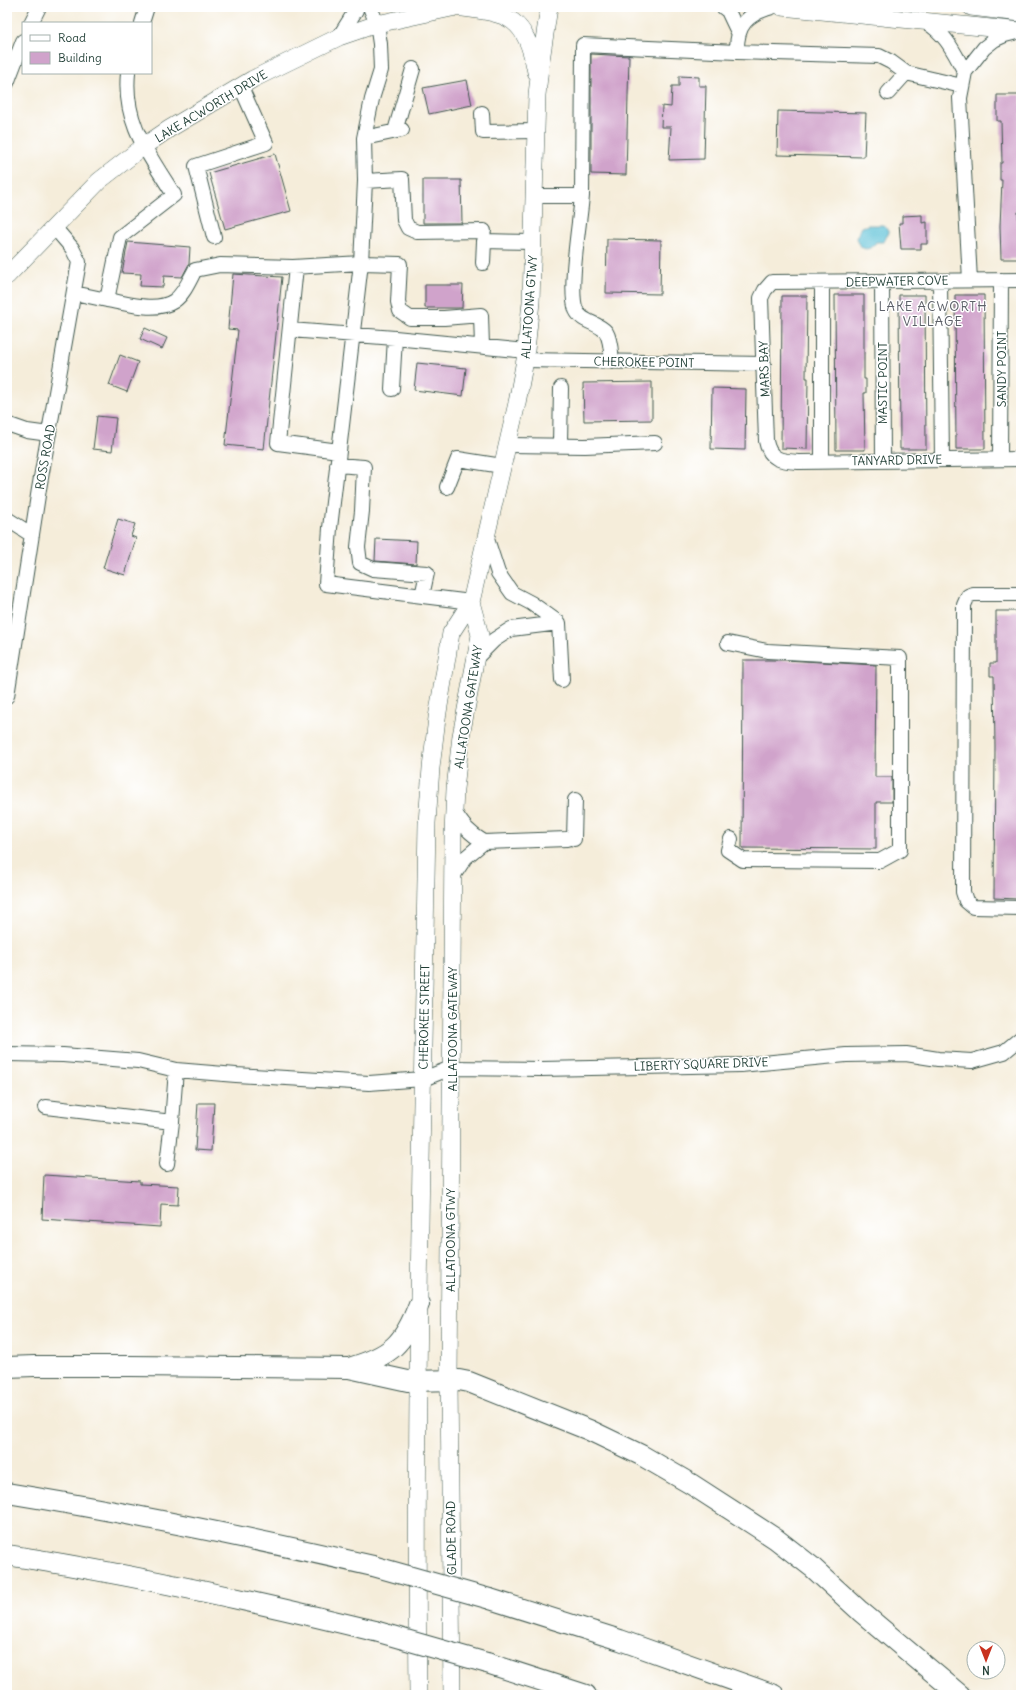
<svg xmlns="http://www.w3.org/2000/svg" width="1028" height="1702" font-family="Delius,sans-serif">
<rect width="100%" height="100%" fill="#fff"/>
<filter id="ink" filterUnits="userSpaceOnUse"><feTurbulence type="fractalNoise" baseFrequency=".025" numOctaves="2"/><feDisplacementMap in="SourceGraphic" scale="8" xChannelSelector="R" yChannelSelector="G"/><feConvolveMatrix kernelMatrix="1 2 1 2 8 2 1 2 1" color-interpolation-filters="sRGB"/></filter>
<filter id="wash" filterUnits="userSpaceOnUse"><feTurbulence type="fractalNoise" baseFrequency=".012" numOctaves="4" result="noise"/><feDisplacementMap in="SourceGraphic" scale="16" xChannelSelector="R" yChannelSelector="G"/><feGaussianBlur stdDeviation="0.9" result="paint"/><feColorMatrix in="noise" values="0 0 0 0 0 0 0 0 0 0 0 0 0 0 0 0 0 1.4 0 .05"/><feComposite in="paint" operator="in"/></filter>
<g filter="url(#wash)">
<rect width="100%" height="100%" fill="#f5edda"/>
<path fill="#58bfd6" stroke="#3c7e85" d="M 868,225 L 884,225 L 889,233 L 883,242 L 876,242 C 869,253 859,250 856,238 L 862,227 Z"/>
<g id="blocks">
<path fill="#d0a3cb" d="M 591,54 L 629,56 L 626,175 L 591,174 Z
M 679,76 L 699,77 L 699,86 L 706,86 L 704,159 L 669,160 L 671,127 L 661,127 L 662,106 L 671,107 L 672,86 L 679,86 Z
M 467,80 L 472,105 L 429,114 L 423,88 Z
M 997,95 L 1021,95 L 1021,212 L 1018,212 L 1020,259 L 1001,259 L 1000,226 L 1002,180 L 1000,180 L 1000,163 L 1002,163 L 1001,121 L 997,121 Z
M 778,111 L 866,113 L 864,157 L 777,155 Z
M 275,154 L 291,211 L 225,229 L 209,173 Z
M 423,180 L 461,180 L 462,223 L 423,223 Z
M 922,215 L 922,223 L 927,222 L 927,244 L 921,244 L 921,249 L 901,249 L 899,223 L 902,223 L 902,216 Z
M 607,239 L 661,240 L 660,294 L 606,293 Z
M 128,242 L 190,247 L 189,264 L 182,277 L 164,276 L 163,287 L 140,286 L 141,274 L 122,273 Z
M 233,274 L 282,277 L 264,449 L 225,445 L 238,330 L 228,329 Z
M 425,285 L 463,285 L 462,308 L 425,308 Z
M 835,295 L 864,295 L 864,379 L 866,379 L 866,393 L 864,393 L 865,450 L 836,450 Z
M 899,295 L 925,295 L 926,449 L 900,449 Z
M 955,295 L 984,295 L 985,449 L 956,449 Z
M 782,296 L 807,296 L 806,378 L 808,378 L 807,449 L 781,448 Z
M 145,328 L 167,338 L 162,349 L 140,339 Z
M 120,355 L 138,362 L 127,392 L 109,385 Z
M 417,363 L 466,368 L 463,396 L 414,390 Z
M 652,382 L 652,420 L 584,421 L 583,383 Z
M 712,388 L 746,389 L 745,450 L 711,449 Z
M 97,416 L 116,418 L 112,451 L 93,449 Z
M 118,519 L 135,524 L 131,536 L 136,538 L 125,575 L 103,568 Z
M 376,539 L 417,541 L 416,564 L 375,561 Z
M 996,611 L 1021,611 L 1018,899 L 994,898 L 995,746 L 994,676 L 990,676 L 990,663 L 996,663 Z
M 743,660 L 785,660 L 876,665 L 875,777 L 892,777 L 892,802 L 876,802 L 876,849 L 742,848 Z
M 198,1103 L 214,1103 L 211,1151 L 195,1150 Z
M 44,1175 L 140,1181 L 140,1184 L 179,1186 L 178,1205 L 161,1204 L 160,1227 L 42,1219 Z"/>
</g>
</g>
<g filter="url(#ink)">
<use href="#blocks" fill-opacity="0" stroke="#3f574d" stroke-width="1"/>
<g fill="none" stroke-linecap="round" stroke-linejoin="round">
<defs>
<path id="minor" d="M 370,7 L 377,24 L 380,44 L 381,70 L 372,99 L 364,138 L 365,181 L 361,263 L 330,528 L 326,584 L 471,602
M 723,7 L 728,11 L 738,32
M 926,22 C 947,35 953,51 965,72
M 31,23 L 39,7
M 142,23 L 147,7
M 339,37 L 356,10 L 355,7
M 737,52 L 879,56 L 891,62 L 906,73 L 962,86
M 7,83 L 23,41
M 888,93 L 906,73
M 482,113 L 483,132 L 536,131
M 395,131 L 413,69
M 364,138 L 402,130
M 365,181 L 402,179 L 404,220 L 408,228 L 417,232 L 484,231
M 534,196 L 582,196 L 583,45 L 737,52 C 736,25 747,14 772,7
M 582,196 C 580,221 568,290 576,310 C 582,323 598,322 606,332 C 611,340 611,353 612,362
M 214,237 L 196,166 L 266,143 L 241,87
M 483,263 L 484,241 L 533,242
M 296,267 L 278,443 L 339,451
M 970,280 L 960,98 L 965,72 L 984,48 L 994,40 L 1005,35 L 1017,32
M 1021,280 L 772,282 L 765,290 L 761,298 L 766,441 C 770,461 782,461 800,462 L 1021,459
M 882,281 L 883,460
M 940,281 L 942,459
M 822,282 L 822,461
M 74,293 L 107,300 L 120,237 L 174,195 C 149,154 123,124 128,73
M 107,300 C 126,303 156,313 174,301 C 184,294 189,281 195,270 L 220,265 L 293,267 L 361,263 L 400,264 L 398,302 L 400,311 L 410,318 L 444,318 L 481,315 L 482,346
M 290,330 L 395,338 L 526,351
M 525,360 L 764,364
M 392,389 L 395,338
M 7,424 L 27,431 L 49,434
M 560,444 L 561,388
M 508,445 L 585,446 L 655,443
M 1000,459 L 1001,280
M 337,465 L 364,467 L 362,511 L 358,547 L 360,563 L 373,569 L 427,573 L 422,596
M 447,487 L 458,459 L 502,466
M 7,519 L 32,535
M 1021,594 L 973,594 L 968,596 L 964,605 L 963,892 L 966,901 L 973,907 L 1021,908
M 559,623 L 562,680
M 728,643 L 767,651 L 900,658 L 900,850 L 880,861 L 743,860 L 728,850 L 731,839
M 475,659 L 494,640 L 511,629 L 559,623 L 531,603 L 512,593 L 498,573 L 486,536
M 7,696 L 39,489 L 79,262 L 72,248 L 54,227
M 574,839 L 575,800
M 484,842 L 567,839
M 453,876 L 465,858 L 484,842 C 470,834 462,825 454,811
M 7,1054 L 63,1055 L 138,1061 L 176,1070
M 46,1107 L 172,1122 L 176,1070 L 236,1075 L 369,1083 L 423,1079 L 451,1068 L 541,1069 L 741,1065 L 846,1055 L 906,1054 L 938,1059 L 972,1061 L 1004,1052 L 1021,1038
M 167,1164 L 172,1122"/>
<path id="major" d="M 455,7 C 507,14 525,13 536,72
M 782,7 L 1021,31
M 971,7 L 1021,13
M 7,276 L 99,181 L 144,146 L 169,129 L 253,79 L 339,37 L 377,24 L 456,7
M 418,1695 C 415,1404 422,1114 427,823 L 431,768 L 437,718 L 451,633 L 471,602 L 517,403 L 525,360 L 531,302 L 537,95 L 540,67 L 549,7
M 452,1695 L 449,1381 L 453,833 L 455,789 L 461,736 L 480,635 L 471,602"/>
<path id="highway" d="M 7,1367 L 34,1366 L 130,1366 L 349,1368 L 408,1381 L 459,1380 L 469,1382 L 589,1430 L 641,1455 L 691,1484 L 776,1539 L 812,1567 L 860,1611 L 960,1695
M 349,1368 C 391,1356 404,1344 419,1304
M 7,1493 C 130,1513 251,1538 373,1566
M 7,1555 C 131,1574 253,1601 375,1631
M 490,1599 L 620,1640 L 774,1695
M 487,1663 L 586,1695"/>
</defs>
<use href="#minor" stroke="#3f574d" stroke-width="16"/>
<use href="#major" stroke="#3f574d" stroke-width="18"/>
<use href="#highway" stroke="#3f574d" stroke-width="22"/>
<use href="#minor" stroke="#fff" stroke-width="14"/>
<use href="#major" stroke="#fff" stroke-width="17"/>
<use href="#highway" stroke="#fff" stroke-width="20"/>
<defs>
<path id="highway-bridge" d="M 373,1566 L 490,1599
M 375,1631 L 487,1663"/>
</defs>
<use href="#highway-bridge" stroke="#3f574d" stroke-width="22" stroke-linecap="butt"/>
<use href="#highway-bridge" stroke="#fff" stroke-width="20"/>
</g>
</g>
<g text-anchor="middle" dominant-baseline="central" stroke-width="3" stroke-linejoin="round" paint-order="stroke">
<g font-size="12" fill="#1f3d34" stroke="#fff">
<text transform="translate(211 106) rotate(-31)">LAKE ACWORTH DRIVE</text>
<text transform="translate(897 281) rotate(-1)">DEEPWATER COVE</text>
<text transform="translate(529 307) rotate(-86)">ALLATOONA GTWY</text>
<text transform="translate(644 362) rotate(1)">CHEROKEE POINT</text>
<text transform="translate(764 369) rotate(-92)">MARS BAY</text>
<text transform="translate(1001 369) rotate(-90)">SANDY POINT</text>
<text transform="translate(882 383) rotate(-90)">MASTIC POINT</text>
<text transform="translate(45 457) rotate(-80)">ROSS ROAD</text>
<text transform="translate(897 460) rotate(-1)">TANYARD DRIVE</text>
<text transform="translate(468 707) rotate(-81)">ALLATOONA GATEWAY</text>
<text transform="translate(424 1017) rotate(-89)">CHEROKEE STREET</text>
<text transform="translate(452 1029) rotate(-90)">ALLATOONA GATEWAY</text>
<text transform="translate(701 1064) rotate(-2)">LIBERTY SQUARE DRIVE</text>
<text transform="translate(450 1240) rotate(-90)">ALLATOONA GTWY</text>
<text transform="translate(451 1538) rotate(-91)">GLADE ROAD</text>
</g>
<g font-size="13" letter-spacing="1" fill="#5d6169" stroke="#fff">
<text x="933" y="306">LAKE ACWORTH<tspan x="933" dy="15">VILLAGE</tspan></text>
</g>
</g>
<rect width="1028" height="1702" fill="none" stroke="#fff" stroke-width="24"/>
<rect x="22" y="22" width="130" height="52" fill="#ffffff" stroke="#a5b1ae"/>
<rect x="30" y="35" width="20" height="6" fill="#ffffff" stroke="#a5b1ae"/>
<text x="58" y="42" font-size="12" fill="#1f3d34">Road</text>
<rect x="30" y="52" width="20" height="12" fill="#d0a3cb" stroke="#a5b1ae"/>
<text x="58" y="62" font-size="12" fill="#1f3d34">Building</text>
<g transform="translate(986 1660) rotate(180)"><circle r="19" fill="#ffffff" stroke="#a5b1ae"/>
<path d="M0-3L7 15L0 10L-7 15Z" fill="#c8321e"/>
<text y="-6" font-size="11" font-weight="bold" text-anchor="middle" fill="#1f3d34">N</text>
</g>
</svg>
